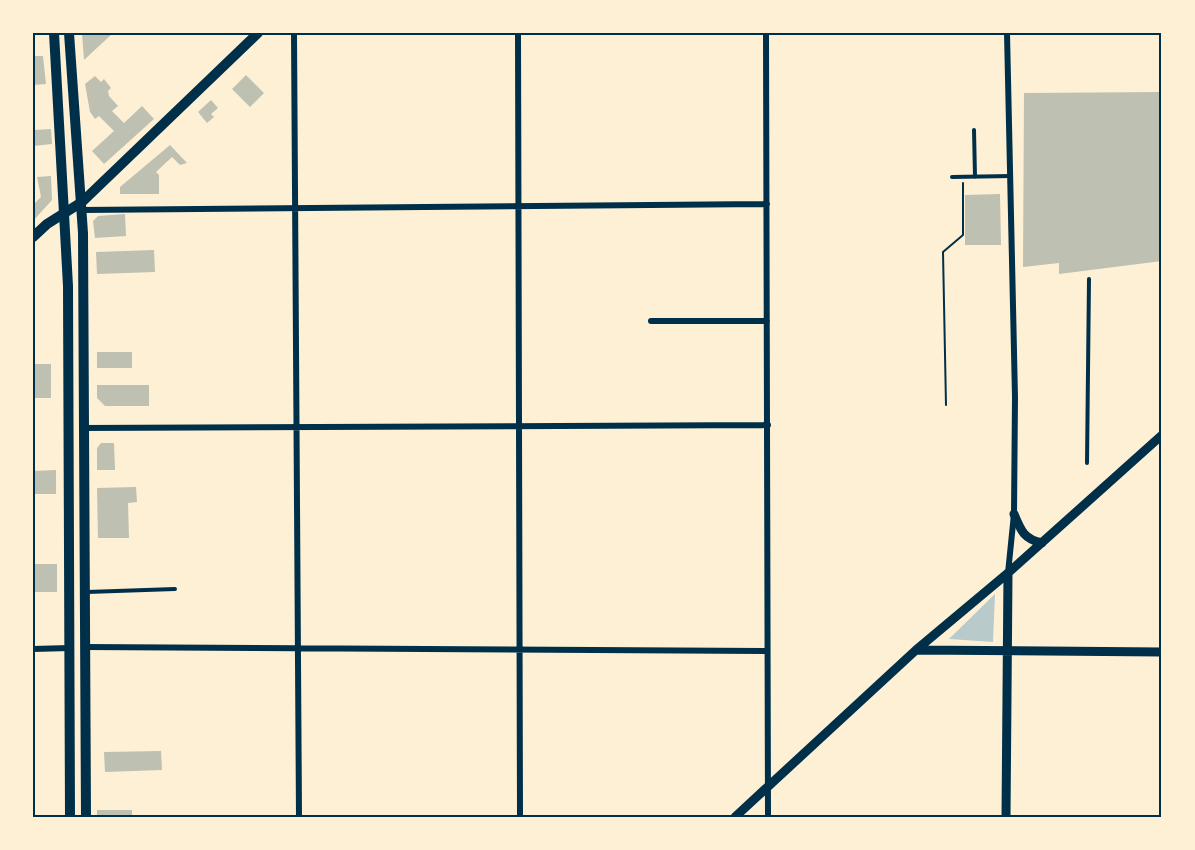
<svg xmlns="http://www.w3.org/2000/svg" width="1195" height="850" font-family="'Source Sans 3',sans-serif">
<rect width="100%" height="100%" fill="#fdf0d5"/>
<path fill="#b9caca" d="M 995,594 L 993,642 L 949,639 Z"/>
<path fill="#bec0b2" d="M 82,33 L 113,33 L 84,60 Z
M 33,56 L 43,56 L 46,84 L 33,85 Z
M 246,75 L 264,93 L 250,107 L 232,89 Z
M 95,76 L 101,82 L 104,79 L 111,88 L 108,91 L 109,96 L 118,106 L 112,111 L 124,123 L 142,106 L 154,119 L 104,164 L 92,151 L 114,131 L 99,116 L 95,119 L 90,112 L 85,84 Z
M 1162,92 L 1162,261 L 1059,274 L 1059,263 L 1023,267 L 1024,93 Z
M 211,100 L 218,108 L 211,114 L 214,117 L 207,123 L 198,112 Z
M 51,129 L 52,144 L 33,146 L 33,130 Z
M 170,145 L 187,163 L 180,165 L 172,157 L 156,172 L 159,175 L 159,194 L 120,194 L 120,187 Z
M 51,176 L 52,200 L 33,221 L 33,205 L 41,197 L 37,177 Z
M 1000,194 L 1001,245 L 965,245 L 965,195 Z
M 125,214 L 126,236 L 95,238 L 93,221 L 98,216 Z
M 154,250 L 155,272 L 97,274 L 96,252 Z
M 97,352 L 132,352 L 132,368 L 97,368 Z
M 33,364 L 51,364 L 51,398 L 33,398 Z
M 97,385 L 149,385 L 149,406 L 105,406 L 97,398 Z
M 101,443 L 114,443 L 115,470 L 97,470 L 97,448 Z
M 56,470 L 56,494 L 33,494 L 33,471 Z
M 136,487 L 137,502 L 128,503 L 129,538 L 98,538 L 97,488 Z
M 33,564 L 57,564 L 57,592 L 33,592 Z
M 161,751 L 162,770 L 105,772 L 104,752 Z
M 97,810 L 132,810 L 132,817 L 97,817 Z"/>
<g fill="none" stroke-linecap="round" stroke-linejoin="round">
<path stroke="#003049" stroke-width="2" d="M 946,405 L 943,252 L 963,235 L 963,183"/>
<path stroke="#003049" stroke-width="4" d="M 974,130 L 975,177
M 952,177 L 1011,176
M 1087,463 L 1089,279
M 87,592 L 175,589"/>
<path stroke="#003049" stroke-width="6" d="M 294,33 L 299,817
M 518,33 L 520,817
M 766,33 L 768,817
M 1007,33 L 1015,397 L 1014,514 L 1008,573
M 81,210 L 767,204
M 651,321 L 767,321
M 83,428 L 768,425
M 84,647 L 767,651
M 33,649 L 70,648"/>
<path stroke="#003049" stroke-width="9" d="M 1014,514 C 1021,531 1024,539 1042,543
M 916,650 L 1162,652
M 735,817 L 916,650 L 1008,573 L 1162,435
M 1006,817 L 1008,573"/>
<path stroke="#003049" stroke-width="10" d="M 33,237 L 47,224 L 82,202 L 258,33"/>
<path stroke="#003049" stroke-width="10" d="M 54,33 L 68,286 L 70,817
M 69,33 L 83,233 L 86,817"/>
</g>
<rect width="1195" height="850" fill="none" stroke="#fdf0d5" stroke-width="69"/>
<rect x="34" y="34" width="1126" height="782" fill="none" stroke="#003049" stroke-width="2"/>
</svg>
